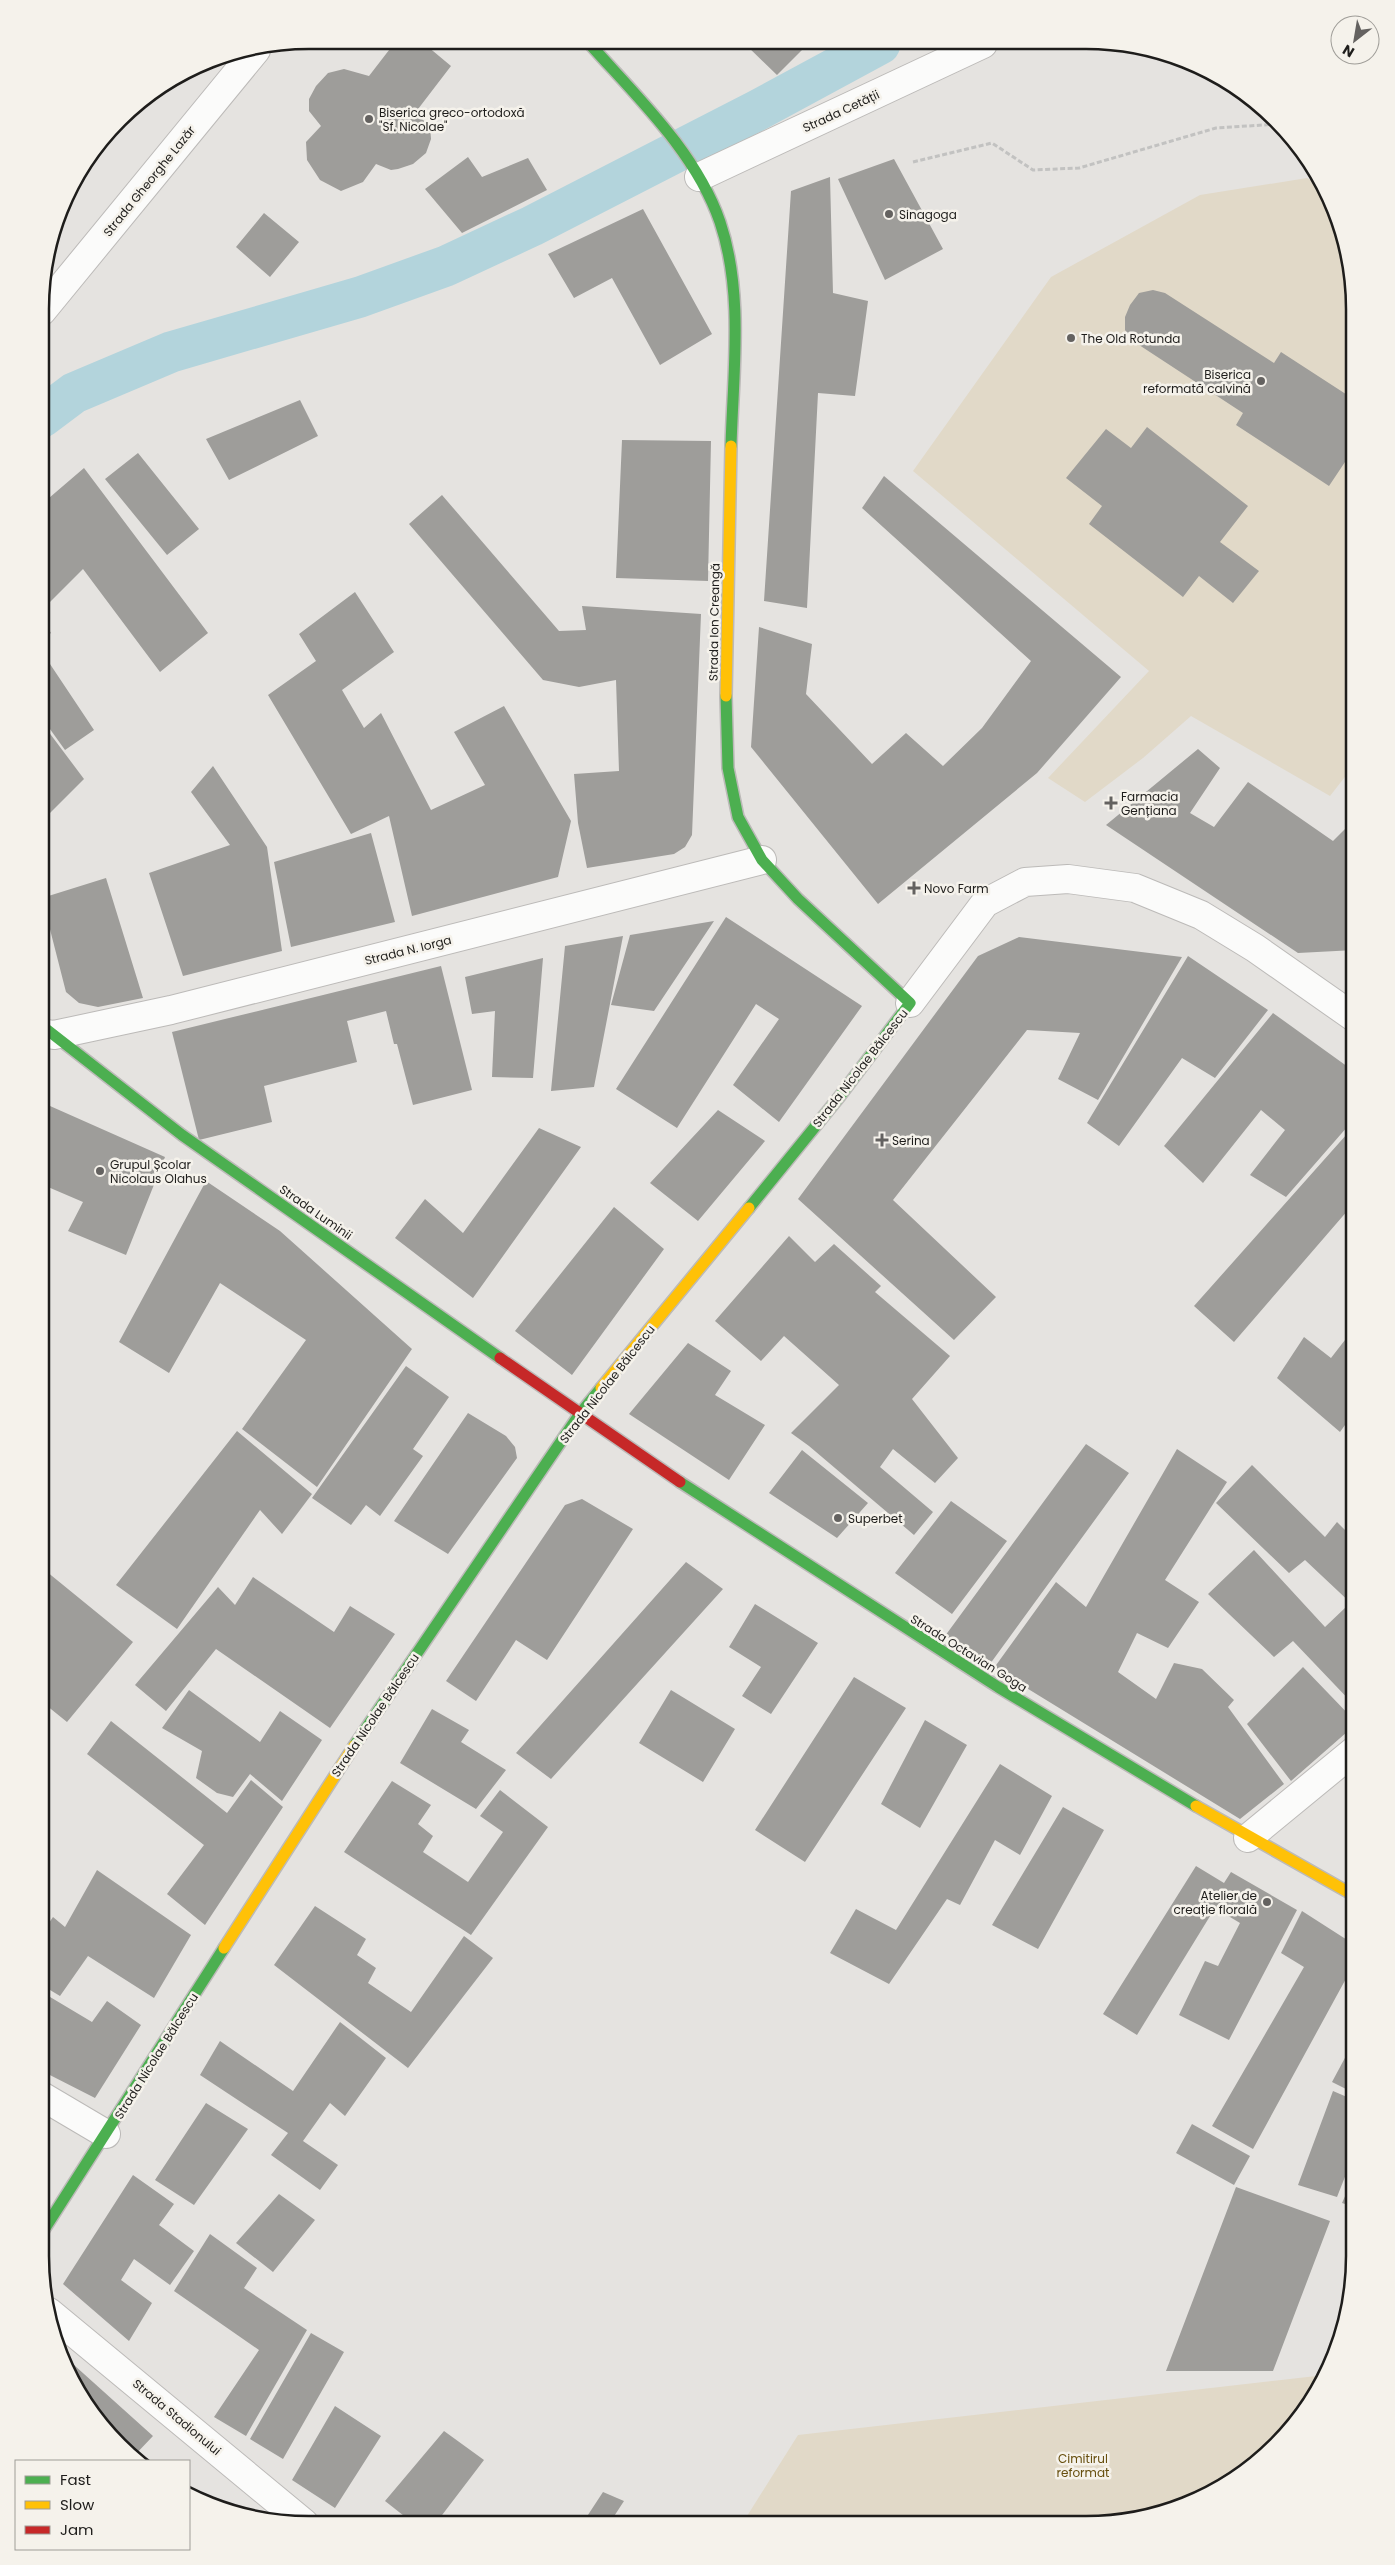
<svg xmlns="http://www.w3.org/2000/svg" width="1395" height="2565" font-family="Poppins,sans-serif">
<rect width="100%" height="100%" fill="#e5e3e0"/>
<path fill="#e1d9c8" d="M 1307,178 L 1324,187 L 1341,222 L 1355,308 L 1355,764 L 1330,796 L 1191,716 L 1143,758 L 1085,802 L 1048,778 L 1149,671 L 913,471 L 1051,277 L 1200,195 Z
M 1325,2375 L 1299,2420 L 1250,2470 L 1173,2511 L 1087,2525 L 742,2524 L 798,2435 Z"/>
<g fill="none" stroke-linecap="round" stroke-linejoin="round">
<path stroke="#b3d4dc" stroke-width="41" d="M 42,417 L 74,393 L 171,352 L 360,297 L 446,266 L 532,226 L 758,110 L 880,44"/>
</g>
<path fill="#9e9d9a" d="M 396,41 L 421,41 L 451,66 L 415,113 L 430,126 L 431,139 L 426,153 L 413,164 L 398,169 L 391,170 L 376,164 L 363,182 L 341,191 L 320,180 L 307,160 L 306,142 L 321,126 L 309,111 L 309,99 L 316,86 L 328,73 L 344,69 L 369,76 Z
M 744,43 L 809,43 L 777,75 Z
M 468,157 L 482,177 L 528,158 L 547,190 L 462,233 L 425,189 Z
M 894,159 L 943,249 L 885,280 L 838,179 Z
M 830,177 L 833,293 L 868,301 L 855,396 L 818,393 L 807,608 L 764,601 L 791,191 Z
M 643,209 L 712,334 L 660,365 L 612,278 L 574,298 L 548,254 Z
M 264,213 L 299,242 L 270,277 L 236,247 Z
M 1153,290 L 1165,293 L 1274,363 L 1281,352 L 1355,400 L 1355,447 L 1329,486 L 1236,425 L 1243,413 L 1133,341 L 1125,330 L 1125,317 L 1130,305 L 1139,293 Z
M 300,400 L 318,436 L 229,480 L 206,439 Z
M 1147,427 L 1248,506 L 1220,542 L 1259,571 L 1233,603 L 1199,576 L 1183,597 L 1089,524 L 1102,506 L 1066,478 L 1106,429 L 1131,448 Z
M 622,440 L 711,441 L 708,581 L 616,578 Z
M 138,453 L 199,529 L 167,555 L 105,479 Z
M 84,468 L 208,633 L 160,672 L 83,569 L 42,610 L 42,504 Z
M 884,476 L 1121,677 L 1037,773 L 878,904 L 751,747 L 759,627 L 812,644 L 806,694 L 872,764 L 906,733 L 943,766 L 982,728 L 1031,661 L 862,508 Z
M 442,495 L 559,631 L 586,630 L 582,606 L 701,614 L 692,835 L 685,847 L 674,854 L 587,868 L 578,823 L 574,774 L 619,771 L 616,680 L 579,687 L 543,680 L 409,524 Z
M 355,592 L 394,652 L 342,690 L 364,728 L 381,713 L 431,810 L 485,785 L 454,732 L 504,706 L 571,821 L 558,877 L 412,916 L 389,816 L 351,834 L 268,695 L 316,661 L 299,634 Z
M 42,619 L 51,633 L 42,639 Z
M 42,652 L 94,730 L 65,750 L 42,718 Z
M 42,723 L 84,779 L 42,821 Z
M 1198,749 L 1220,768 L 1190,813 L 1214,827 L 1248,782 L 1333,841 L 1355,819 L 1355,950 L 1298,953 L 1106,825 Z
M 213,766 L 267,847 L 282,951 L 183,976 L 149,873 L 230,845 L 191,792 Z
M 371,833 L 395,922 L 291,947 L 274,862 Z
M 106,878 L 143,998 L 98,1007 L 79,1003 L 66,992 L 42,898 Z
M 726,917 L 862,1006 L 779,1122 L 733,1085 L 779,1019 L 756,1004 L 677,1128 L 616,1089 Z
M 714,921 L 654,1011 L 611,1005 L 630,935 Z
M 623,936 L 594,1087 L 551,1091 L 565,946 Z
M 1019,937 L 1182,957 L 1098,1100 L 1058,1079 L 1080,1033 L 1027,1030 L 893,1200 L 996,1297 L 954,1340 L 798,1199 L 978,956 Z
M 1188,956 L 1268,1010 L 1215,1078 L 1182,1058 L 1119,1146 L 1087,1123 Z
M 543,958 L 533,1078 L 492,1077 L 495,1011 L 472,1014 L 465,977 Z
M 441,966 L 472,1090 L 413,1105 L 397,1044 L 394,1044 L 386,1011 L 347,1021 L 357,1062 L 264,1086 L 272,1122 L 199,1140 L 172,1032 Z
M 1273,1013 L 1355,1072 L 1355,1118 L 1286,1197 L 1250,1175 L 1285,1130 L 1261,1110 L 1203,1183 L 1164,1146 Z
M 41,1102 L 165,1157 L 126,1255 L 68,1231 L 83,1202 L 41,1184 Z
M 718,1110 L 765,1141 L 698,1221 L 650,1183 Z
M 1355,1125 L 1355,1202 L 1234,1342 L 1194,1306 Z
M 539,1128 L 581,1147 L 473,1298 L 395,1238 L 425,1199 L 463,1233 Z
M 206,1181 L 280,1231 L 412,1349 L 317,1487 L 242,1429 L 306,1340 L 220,1283 L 169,1373 L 119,1342 Z
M 614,1207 L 664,1249 L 572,1375 L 515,1331 Z
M 789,1236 L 815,1262 L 834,1244 L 881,1286 L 875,1292 L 950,1356 L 912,1399 L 958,1458 L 935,1483 L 893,1449 L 880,1467 L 933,1512 L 914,1535 L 809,1446 L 791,1433 L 839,1385 L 784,1336 L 761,1361 L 715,1321 Z
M 1355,1327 L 1355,1411 L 1340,1432 L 1277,1378 L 1304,1337 L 1331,1358 Z
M 688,1343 L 731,1371 L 715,1395 L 765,1425 L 729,1480 L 629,1414 Z
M 406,1366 L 449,1397 L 413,1449 L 423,1456 L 380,1516 L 366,1505 L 351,1525 L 312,1498 Z
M 468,1413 L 506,1436 L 515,1447 L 517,1458 L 448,1554 L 394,1521 Z
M 237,1431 L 312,1494 L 282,1534 L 260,1510 L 177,1629 L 116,1585 Z
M 1086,1444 L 1129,1473 L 990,1664 L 945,1636 Z
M 1177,1449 L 1227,1482 L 1165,1580 L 1199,1602 L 1168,1648 L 1137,1633 L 1118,1672 L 1156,1699 L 1174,1663 L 1202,1669 L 1234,1700 L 1228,1707 L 1284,1784 L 1240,1819 L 994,1668 L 1056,1582 L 1086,1607 Z
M 802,1450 L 868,1503 L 837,1538 L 769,1493 Z
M 1252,1465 L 1325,1537 L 1337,1522 L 1355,1540 L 1355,1607 L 1305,1560 L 1289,1573 L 1216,1503 Z
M 582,1499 L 633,1529 L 547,1660 L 516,1640 L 476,1701 L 446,1681 L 565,1505 Z
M 951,1501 L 1007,1541 L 952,1614 L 895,1573 Z
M 1254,1550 L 1325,1627 L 1346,1607 L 1355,1616 L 1355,1706 L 1293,1641 L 1274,1657 L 1208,1594 Z
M 686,1562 L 723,1589 L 551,1779 L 516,1753 Z
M 41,1567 L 133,1642 L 67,1722 L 41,1701 Z
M 253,1577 L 334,1632 L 350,1606 L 395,1634 L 330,1728 L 216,1649 L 166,1711 L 135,1685 L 218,1587 L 235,1605 Z
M 755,1604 L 818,1643 L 771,1714 L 742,1696 L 761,1667 L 729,1647 Z
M 1303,1667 L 1355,1721 L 1355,1725 L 1291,1781 L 1247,1724 Z
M 854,1677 L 906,1708 L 805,1862 L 755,1830 Z
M 189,1690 L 260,1742 L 280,1711 L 322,1740 L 282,1801 L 250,1774 L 233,1797 L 217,1793 L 196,1778 L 202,1751 L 162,1728 Z
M 671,1690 L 735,1729 L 703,1782 L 639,1743 Z
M 432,1709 L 469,1730 L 461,1742 L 506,1770 L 476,1809 L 400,1763 Z
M 925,1720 L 967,1745 L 920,1828 L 881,1804 Z
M 111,1721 L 227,1813 L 251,1780 L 283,1807 L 205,1925 L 167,1894 L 204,1845 L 87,1754 Z
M 1000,1764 L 1052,1796 L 1020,1855 L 995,1840 L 960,1905 L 947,1899 L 889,1984 L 830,1953 L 856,1909 L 896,1930 Z
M 392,1781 L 431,1805 L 418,1824 L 433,1836 L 423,1852 L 468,1882 L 503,1832 L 480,1816 L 500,1790 L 548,1827 L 471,1935 L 344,1852 Z
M 1063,1807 L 1104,1830 L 1038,1949 L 992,1925 Z
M 1196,1866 L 1224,1883 L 1231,1872 L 1297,1910 L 1229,2040 L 1179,2015 L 1205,1961 L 1218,1966 L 1240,1923 L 1215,1908 L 1137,2035 L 1103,2014 Z
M 97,1870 L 191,1935 L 154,1998 L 88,1956 L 60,1996 L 40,1984 L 40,1936 L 53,1917 L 65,1927 Z
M 40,1896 L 47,1902 L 40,1912 Z
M 315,1906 L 366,1939 L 357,1955 L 376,1968 L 368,1983 L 411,2012 L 464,1936 L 493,1958 L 408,2068 L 274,1965 Z
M 1302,1911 L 1355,1945 L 1354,1964 L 1253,2149 L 1212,2126 L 1304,1967 L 1281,1953 Z
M 40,1991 L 92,2022 L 107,2001 L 141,2025 L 95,2098 L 40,2070 Z
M 340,2022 L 386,2058 L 345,2116 L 330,2103 L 303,2141 L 338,2165 L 320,2190 L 271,2155 L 288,2133 L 200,2075 L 220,2041 L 293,2091 Z
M 1354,2041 L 1354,2093 L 1332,2082 Z
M 1333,2091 L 1354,2100 L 1354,2154 L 1337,2197 L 1298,2185 Z
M 206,2103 L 248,2129 L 194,2205 L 155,2180 Z
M 1192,2124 L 1250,2156 L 1234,2185 L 1176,2153 Z
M 133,2175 L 174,2204 L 159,2225 L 194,2251 L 170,2285 L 134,2259 L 121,2280 L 152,2303 L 129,2341 L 63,2284 Z
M 1354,2176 L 1354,2207 L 1342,2203 Z
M 1236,2187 L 1330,2221 L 1273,2371 L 1166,2371 Z
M 279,2194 L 315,2220 L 273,2272 L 236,2243 Z
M 210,2234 L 257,2268 L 244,2288 L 307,2330 L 246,2436 L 214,2417 L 259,2350 L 174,2291 Z
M 311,2333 L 344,2352 L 283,2459 L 250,2439 Z
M 60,2355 L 64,2356 L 153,2436 L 133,2457 L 85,2406 Z
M 335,2406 L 381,2436 L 335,2508 L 292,2480 Z
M 444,2431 L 484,2460 L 436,2523 L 413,2523 L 385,2501 Z
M 603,2492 L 624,2501 L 609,2524 L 582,2524 Z"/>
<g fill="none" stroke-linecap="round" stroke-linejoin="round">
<defs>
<path id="street" d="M 699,177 L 983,44
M 42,311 L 256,50
M 910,1003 L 985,903 L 1025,882 L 1068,879 L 1135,888 L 1201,915 L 1255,948 L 1355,1018
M 41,1033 L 54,1035 L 171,1010 L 762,860
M 1248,1838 L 1355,1750
M 40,2095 L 106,2134
M 49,2312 L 304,2523"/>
<path id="fast" d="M 588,42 C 636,96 696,152 720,222 C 744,293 733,373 731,446
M 726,696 L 728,768 L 738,817 L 762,860 L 798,899 L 910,1003 L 840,1096 L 749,1208
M 41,1025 L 182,1135 L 500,1358
M 680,1482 L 998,1687 L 1196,1806
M 354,1746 L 579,1415 L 601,1388
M 40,2236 L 224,1948"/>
<path id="slow" d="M 726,696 L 731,446
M 601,1388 L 749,1208
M 1196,1806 L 1355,1896
M 224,1948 L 354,1746"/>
<path id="jam" d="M 500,1358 L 680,1482"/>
</defs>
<use href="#street" stroke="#bcbab8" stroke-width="30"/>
<use href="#fast" stroke="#bcbab8" stroke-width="14"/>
<use href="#slow" stroke="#bcbab8" stroke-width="14"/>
<use href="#jam" stroke="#bcbab8" stroke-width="14"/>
<path stroke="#c2c2c1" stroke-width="3" stroke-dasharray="5 2.5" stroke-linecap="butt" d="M 913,162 L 992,143 L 1033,170 L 1079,168 L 1216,128 L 1279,124"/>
<use href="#street" stroke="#fbfbfa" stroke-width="28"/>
<use href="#fast" stroke="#4caf50" stroke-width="11"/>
<use href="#slow" stroke="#ffc107" stroke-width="11"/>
<use href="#jam" stroke="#c62828" stroke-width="11"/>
</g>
<g fill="#646260" stroke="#f5f2eb" stroke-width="2">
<circle cx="369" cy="119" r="5"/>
<circle cx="889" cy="214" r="5"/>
<circle cx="1071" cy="338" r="5"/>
<circle cx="1261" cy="381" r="5"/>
<path d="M1108.5 795.5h5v5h5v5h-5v5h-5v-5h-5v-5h5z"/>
<path d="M911.5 880.5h5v5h5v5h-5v5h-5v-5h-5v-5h5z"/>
<path d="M879.5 1132.5h5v5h5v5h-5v5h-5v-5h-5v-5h5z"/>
<circle cx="100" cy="1171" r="5"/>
<circle cx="838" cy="1518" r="5"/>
<circle cx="1267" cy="1902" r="5"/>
</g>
<g text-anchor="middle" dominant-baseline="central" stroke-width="5" stroke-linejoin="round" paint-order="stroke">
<g font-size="12" fill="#1e1d1b" stroke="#f5f2eb">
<text transform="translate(841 111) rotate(-25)">Strada Cetății</text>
<text transform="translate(149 181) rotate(-51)">Strada Gheorghe Lazăr</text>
<text transform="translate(714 622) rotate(-89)">Strada Ion Creangă</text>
<text transform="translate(408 950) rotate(-14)">Strada N. Iorga</text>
<text transform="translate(860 1068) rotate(-52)">Strada Nicolae Bălcescu</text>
<text transform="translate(316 1212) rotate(35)">Strada Luminii</text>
<text transform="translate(607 1384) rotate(-52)">Strada Nicolae Bălcescu</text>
<text transform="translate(969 1653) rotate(32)">Strada Octavian Goga</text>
<text transform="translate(375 1715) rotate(-56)">Strada Nicolae Bălcescu</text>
<text transform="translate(156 2056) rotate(-58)">Strada Nicolae Bălcescu</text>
<text transform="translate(177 2417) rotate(40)">Strada Stadionului</text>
</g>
<g font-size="12" fill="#1e1d1b" stroke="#f5f2eb" text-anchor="start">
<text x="379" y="112">Biserica greco-ortodoxă<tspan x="379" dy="14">"Sf. Nicolae"</tspan></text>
<text x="899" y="214">Sinagoga</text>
<text x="1081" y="338">The Old Rotunda</text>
<text x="1251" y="374" text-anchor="end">Biserica<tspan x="1251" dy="14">reformată calvină</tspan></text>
<text x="1121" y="796">Farmacia<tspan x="1121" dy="14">Gențiana</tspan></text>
<text x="924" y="888">Novo Farm</text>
<text x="892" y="1140">Serina</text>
<text x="110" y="1164">Grupul Școlar<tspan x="110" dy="14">Nicolaus Olahus</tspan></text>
<text x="848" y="1518">Superbet</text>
<text x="1257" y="1895" text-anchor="end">Atelier de<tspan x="1257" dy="14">creație florală</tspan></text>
</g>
<g font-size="12" fill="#674f0f" stroke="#f5f2eb">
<text x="1083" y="2458">Cimitirul<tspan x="1083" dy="14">reformat</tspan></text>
</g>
</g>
<path d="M0 0H1395V2565H0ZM309 49H1086A260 260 0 0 1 1346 309V2256A260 260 0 0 1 1086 2516H309A260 260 0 0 1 49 2256V309A260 260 0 0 1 309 49Z" fill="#f5f2eb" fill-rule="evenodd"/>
<path fill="none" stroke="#1e1d1b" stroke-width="2.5" d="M309 49H1086A260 260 0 0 1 1346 309V2256A260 260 0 0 1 1086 2516H309A260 260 0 0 1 49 2256V309A260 260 0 0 1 309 49Z"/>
<rect x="15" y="2460" width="175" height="90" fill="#f5f2eb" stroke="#9f9d98"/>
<rect x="25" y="2476" width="25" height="8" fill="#4caf50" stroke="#9f9d98"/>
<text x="60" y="2485" font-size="15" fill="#1e1d1b">Fast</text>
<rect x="25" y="2501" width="25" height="8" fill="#ffc107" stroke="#9f9d98"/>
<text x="60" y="2510" font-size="15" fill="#1e1d1b">Slow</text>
<rect x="25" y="2526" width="25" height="8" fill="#c62828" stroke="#9f9d98"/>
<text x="60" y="2535" font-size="15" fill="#1e1d1b">Jam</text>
<g transform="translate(1355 40) rotate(211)"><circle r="24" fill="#f5f2eb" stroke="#9f9d98"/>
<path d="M0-4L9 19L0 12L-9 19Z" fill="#646260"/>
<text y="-8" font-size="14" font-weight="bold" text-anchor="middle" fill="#1e1d1b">N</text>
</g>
</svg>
